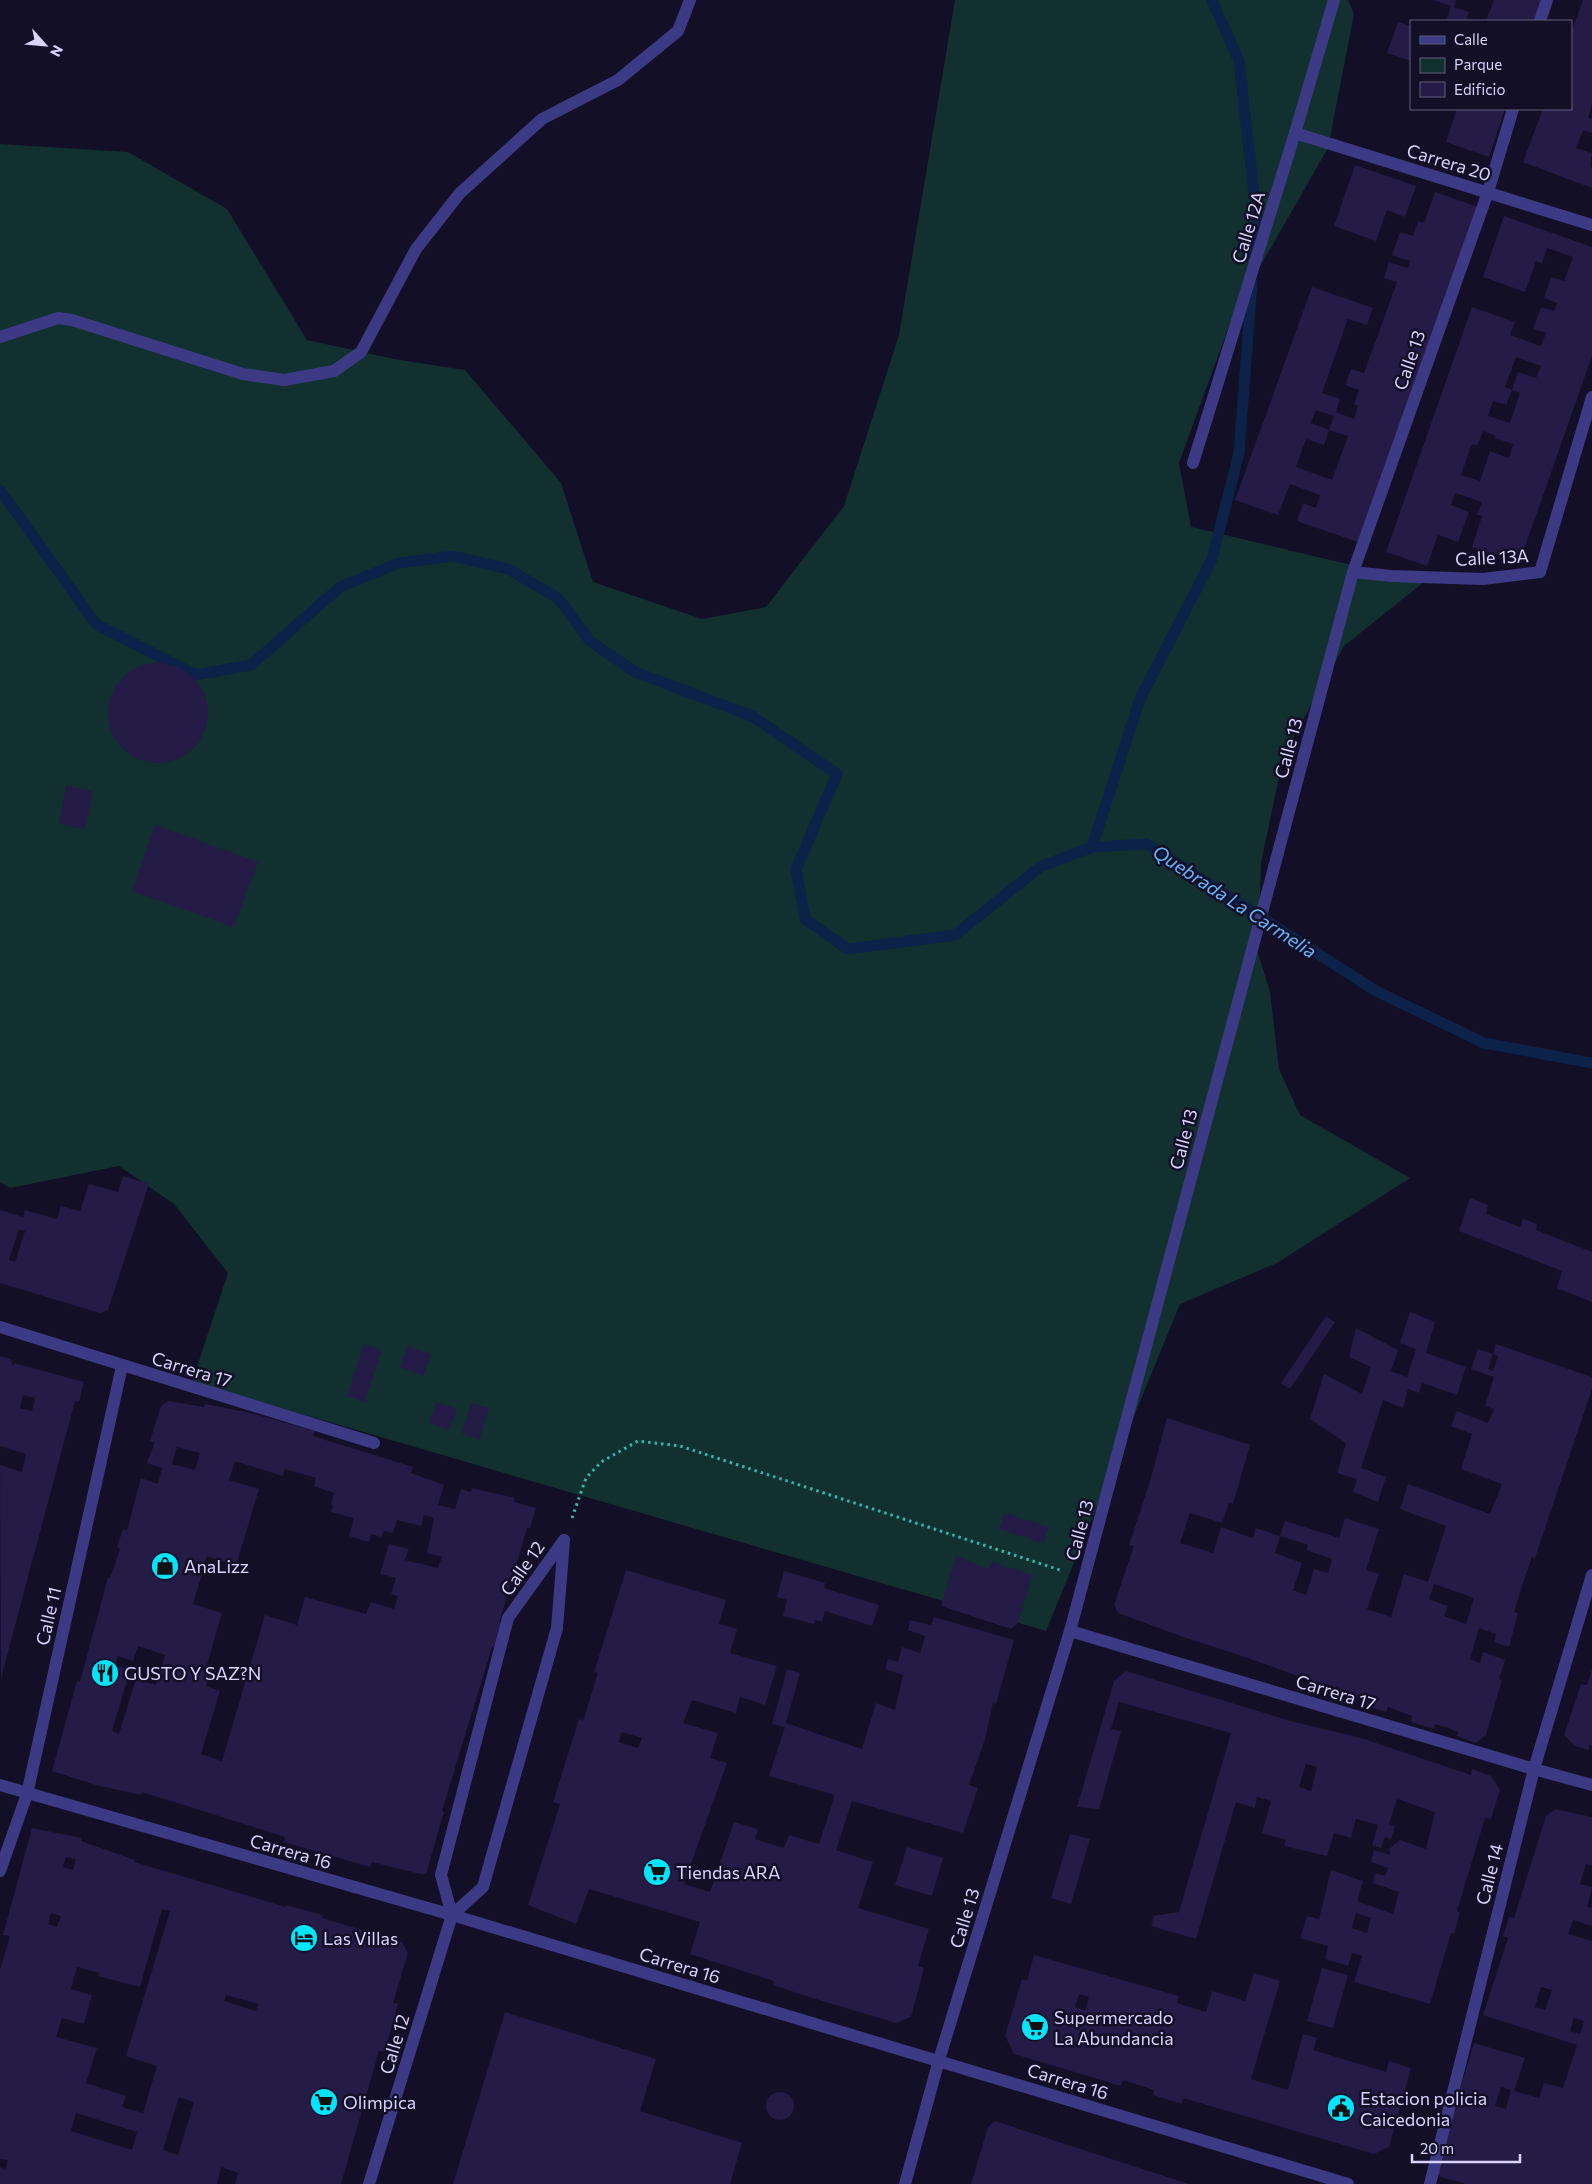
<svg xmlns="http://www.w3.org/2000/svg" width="1592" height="2184" font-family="Commissioner,sans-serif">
<rect width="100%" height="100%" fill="#130f26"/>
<path fill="#12302f" d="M 955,0 L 1348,0 L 1354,14 L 1328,148 L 1234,312 L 1179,463 L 1191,527 L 1424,582 L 1344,646 L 1284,754 L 1261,863 L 1258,953 L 1270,992 L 1279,1069 L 1300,1115 L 1410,1178 L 1277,1263 L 1180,1304 L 1046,1631 L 192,1382 L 228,1273 L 174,1204 L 119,1166 L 10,1188 L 0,1182 L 0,144 L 128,152 L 227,209 L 307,340 L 394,359 L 465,370 L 561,483 L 593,582 L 702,619 L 766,607 L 844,506 L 899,335 Z"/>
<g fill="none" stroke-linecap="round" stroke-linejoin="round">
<path stroke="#0c2248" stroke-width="11" d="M 1212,0 L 1239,61 L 1257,220 L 1254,254
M 0,490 L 96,624 L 196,675 L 251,665 L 340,587 L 399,563 L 453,556 L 508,569 L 558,598 L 590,641 L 635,672 L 752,716 L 837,774 L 796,869 L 805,919 L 848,949 L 955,935 L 1040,867 L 1092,847 L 1147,844 L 1376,991 L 1484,1043 L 1592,1063
M 1092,847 L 1140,699 L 1212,559 L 1239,453 L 1252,283"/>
</g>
<path fill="#241b47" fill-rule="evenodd" d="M 1433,0 L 1456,0 L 1454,7 L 1469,12 L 1466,21 L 1446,21 L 1451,6 Z
M 1494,0 L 1542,0 L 1535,21 L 1486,21 Z
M 1583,0 L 1592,0 L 1592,105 L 1588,117 L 1592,119 L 1592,133 L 1583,130 L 1576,148 L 1592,153 L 1590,167 L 1592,168 L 1592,188 L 1523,162 L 1543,109 L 1571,109 L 1571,33 Z
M 1398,22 L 1411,26 L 1411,61 L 1387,53 Z
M 1457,109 L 1505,109 L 1489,157 L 1446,142 Z
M 1355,165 L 1416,186 L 1405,217 L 1387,210 L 1376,241 L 1334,226 Z
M 1435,192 L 1478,207 L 1358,542 L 1297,521 L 1303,503 L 1316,508 L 1320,495 L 1290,484 L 1278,515 L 1235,500 L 1312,287 L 1373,308 L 1367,325 L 1348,319 L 1322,393 L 1340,399 L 1336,412 L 1354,419 L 1358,406 L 1354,404 L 1359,390 L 1345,385 L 1351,369 L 1364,373 L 1397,282 L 1384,278 L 1389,262 L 1408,268 L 1410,261 L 1392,255 L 1400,232 L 1413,236 L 1418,221 L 1424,223 ZM 1316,410 L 1334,416 L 1329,430 L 1348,436 L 1332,480 L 1296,467 L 1306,439 L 1324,445 L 1329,430 L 1311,423 Z
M 1504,216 L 1592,247 L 1592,356 L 1519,564 L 1472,547 L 1482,516 L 1477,515 L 1482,502 L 1455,493 L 1451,505 L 1469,512 L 1458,542 L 1438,535 L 1427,566 L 1386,552 L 1472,307 L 1515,322 L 1510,335 L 1541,346 L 1546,333 L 1533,329 L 1541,307 L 1554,311 L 1557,303 L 1544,298 L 1551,277 L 1564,281 L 1573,257 L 1547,248 L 1542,264 L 1536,261 L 1525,292 L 1483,277 ZM 1516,357 L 1541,366 L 1536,378 L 1518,372 L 1512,390 L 1505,387 ZM 1512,390 L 1520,393 L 1510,423 L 1488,416 L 1493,401 L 1506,405 ZM 1483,431 L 1496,436 L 1495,438 L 1513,444 L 1509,458 L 1490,451 L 1480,481 L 1461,475 L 1472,444 L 1477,446 Z
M108 713a50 50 0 1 1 100 0a50 50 0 1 1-100 0Z
M 66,786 L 93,791 L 85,829 L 59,824 Z
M 155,825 L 258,862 L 234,927 L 132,891 Z
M 123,1176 L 149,1184 L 108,1310 L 100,1313 L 0,1283 L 0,1210 L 23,1217 L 25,1210 L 57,1219 L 61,1206 L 80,1211 L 89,1184 L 118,1192 ZM 19,1229 L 25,1231 L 15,1262 L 9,1260 Z
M 1470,1198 L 1488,1205 L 1486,1214 L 1520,1227 L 1523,1219 L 1537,1224 L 1536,1230 L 1592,1252 L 1592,1302 L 1557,1288 L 1562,1271 L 1459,1231 Z
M 1410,1312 L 1435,1322 L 1426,1353 L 1466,1367 L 1457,1395 L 1422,1383 L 1419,1393 L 1408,1389 L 1403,1408 L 1383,1400 L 1361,1468 L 1386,1477 L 1378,1502 L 1353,1492 L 1357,1479 L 1337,1473 L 1346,1443 L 1310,1419 L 1324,1374 L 1362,1394 L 1371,1367 L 1349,1357 L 1356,1328 L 1398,1350 L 1391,1371 L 1407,1377 L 1416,1349 L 1400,1343 Z
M 1326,1316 L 1335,1322 L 1290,1389 L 1281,1383 Z
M 364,1344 L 382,1350 L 365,1402 L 347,1396 Z
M 1496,1344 L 1592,1377 L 1592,1389 L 1535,1558 L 1532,1557 L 1521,1589 L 1514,1612 L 1518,1613 L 1509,1647 L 1494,1642 L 1496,1634 L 1479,1628 L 1470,1659 L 1480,1663 L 1483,1652 L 1505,1660 L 1499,1679 L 1502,1680 L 1486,1735 L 1476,1743 L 1457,1736 L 1458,1732 L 1448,1728 L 1435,1724 L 1434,1729 L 1411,1722 L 1412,1716 L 1388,1707 L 1386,1712 L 1362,1705 L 1363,1699 L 1242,1656 L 1186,1638 L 1118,1613 L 1114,1605 L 1134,1546 L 1129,1545 L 1151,1478 L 1167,1418 L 1250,1445 L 1233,1504 L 1229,1503 L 1222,1523 L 1190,1513 L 1180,1543 L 1213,1553 L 1221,1527 L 1253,1538 L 1256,1528 L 1280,1536 L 1285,1521 L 1339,1538 L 1345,1518 L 1379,1529 L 1366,1570 L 1379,1574 L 1367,1609 L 1391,1617 L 1404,1574 L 1428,1582 L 1446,1526 L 1400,1509 L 1408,1484 L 1490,1514 L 1502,1484 L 1461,1469 L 1472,1434 L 1451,1426 L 1457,1411 L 1488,1423 L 1494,1409 L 1485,1406 L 1494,1377 L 1471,1369 L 1478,1349 L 1493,1354 L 1488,1369 L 1493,1371 L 1498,1356 L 1493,1354 ZM 1280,1536 L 1308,1545 L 1306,1550 L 1332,1559 L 1328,1573 L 1314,1569 L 1306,1595 L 1293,1590 L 1302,1563 L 1275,1553 ZM 1434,1584 L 1474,1598 L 1466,1624 L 1444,1616 L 1448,1606 L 1429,1599 Z
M 407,1346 L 431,1354 L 423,1376 L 400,1367 Z
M 0,1356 L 11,1359 L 13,1367 L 14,1363 L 84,1382 L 79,1402 L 75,1401 L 1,1678 L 0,1465 L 22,1472 L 26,1454 L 0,1446 ZM 23,1395 L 35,1398 L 32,1411 L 20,1408 Z
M 168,1401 L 204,1407 L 205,1404 L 250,1413 L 315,1431 L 313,1436 L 413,1467 L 411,1473 L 444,1485 L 438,1505 L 455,1509 L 461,1489 L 471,1492 L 472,1488 L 515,1498 L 514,1502 L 536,1508 L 530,1528 L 527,1528 L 499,1623 L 502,1624 L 495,1648 L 492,1647 L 442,1811 L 444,1812 L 426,1874 L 420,1874 L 372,1862 L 370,1867 L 284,1842 L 285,1837 L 142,1792 L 141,1795 L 96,1785 L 52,1771 L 77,1681 L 80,1682 L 108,1577 L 110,1578 L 120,1549 L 117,1547 L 123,1529 L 127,1530 L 141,1478 L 158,1484 L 162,1468 L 147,1463 L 155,1442 L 150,1441 L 161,1406 ZM 177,1447 L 200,1453 L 195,1470 L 172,1464 ZM 235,1461 L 283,1476 L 285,1469 L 316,1478 L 314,1486 L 334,1493 L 331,1505 L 333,1506 L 331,1512 L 354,1518 L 349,1536 L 369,1542 L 371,1534 L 381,1537 L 384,1531 L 393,1533 L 397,1520 L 421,1526 L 424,1515 L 434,1518 L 427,1553 L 442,1557 L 438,1568 L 405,1560 L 409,1549 L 389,1544 L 380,1574 L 396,1578 L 391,1594 L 398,1596 L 394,1609 L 371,1602 L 366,1614 L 305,1597 L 297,1625 L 265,1615 L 222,1761 L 201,1754 L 220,1691 L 206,1686 L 211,1669 L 206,1668 L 222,1613 L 193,1604 L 207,1556 L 236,1566 L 259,1489 L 229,1480 ZM 138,1646 L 165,1655 L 156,1685 L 136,1679 L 119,1734 L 112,1731 L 130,1670 L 115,1665 L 118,1656 L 133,1661 Z
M 436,1402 L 457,1409 L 449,1430 L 429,1423 Z
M 471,1403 L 489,1408 L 479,1440 L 462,1433 Z
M 1005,1513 L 1049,1527 L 1043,1543 L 999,1529 Z
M 956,1556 L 989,1569 L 992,1562 L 1033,1575 L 1017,1624 L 1011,1629 L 941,1606 Z
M 626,1570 L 726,1600 L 719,1624 L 737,1629 L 730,1653 L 777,1666 L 765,1705 L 740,1697 L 736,1713 L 692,1700 L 683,1723 L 718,1733 L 710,1758 L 727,1763 L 684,1884 L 710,1892 L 734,1822 L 758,1829 L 755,1839 L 784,1848 L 789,1835 L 819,1844 L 835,1795 L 769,1776 L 785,1727 L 772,1724 L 787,1669 L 800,1673 L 786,1723 L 862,1749 L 876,1703 L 895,1710 L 903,1675 L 885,1669 L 888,1659 L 898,1662 L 902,1647 L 920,1653 L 925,1636 L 908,1630 L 910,1620 L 931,1625 L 934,1617 L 1014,1640 L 996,1704 L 993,1703 L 985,1739 L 969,1785 L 978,1788 L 963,1833 L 852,1801 L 836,1850 L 873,1862 L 858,1908 L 929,1929 L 918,1966 L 924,1968 L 911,2017 L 896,2023 L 806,1996 L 773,1985 L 774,1981 L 690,1954 L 700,1922 L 589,1889 L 576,1924 L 528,1905 L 560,1804 L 553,1802 L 579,1719 L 583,1721 L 598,1673 L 594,1672 ZM 622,1732 L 642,1738 L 638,1748 L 618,1742 Z
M 784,1571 L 825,1583 L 824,1588 L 879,1605 L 872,1626 L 825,1611 L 822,1622 L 815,1620 L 814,1624 L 783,1616 L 787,1600 L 777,1597 Z
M 1592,1669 L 1592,1746 L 1590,1745 L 1588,1750 L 1575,1746 L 1564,1735 L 1581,1684 L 1587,1685 Z
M 1126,1671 L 1294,1722 L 1361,1738 L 1471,1775 L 1472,1769 L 1491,1776 L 1500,1790 L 1491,1819 L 1485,1818 L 1457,1911 L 1460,1912 L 1454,1934 L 1451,1933 L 1430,2004 L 1354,1982 L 1362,1956 L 1352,1953 L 1348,1966 L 1325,1959 L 1328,1946 L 1300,1938 L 1307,1916 L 1319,1919 L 1331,1870 L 1363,1881 L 1357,1901 L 1393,1914 L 1399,1892 L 1373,1883 L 1375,1873 L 1385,1876 L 1388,1868 L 1371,1862 L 1374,1850 L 1390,1855 L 1389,1849 L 1400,1840 L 1426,1849 L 1435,1812 L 1397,1799 L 1389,1824 L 1395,1826 L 1391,1839 L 1385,1837 L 1381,1848 L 1372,1845 L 1378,1825 L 1356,1819 L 1351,1838 L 1334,1833 L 1327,1856 L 1284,1846 L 1286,1840 L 1262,1833 L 1271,1801 L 1257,1797 L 1255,1808 L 1236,1802 L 1196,1939 L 1151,1926 L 1154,1916 L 1179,1912 L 1231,1733 L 1119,1702 L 1111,1729 L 1121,1731 L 1099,1809 L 1077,1807 L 1114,1681 ZM 1306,1764 L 1317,1767 L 1311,1791 L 1299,1787 ZM 1356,1913 L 1371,1918 L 1367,1933 L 1352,1928 Z
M 1555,1809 L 1592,1817 L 1592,1866 L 1586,1864 L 1580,1884 L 1592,1887 L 1587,1907 L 1592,1908 L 1592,1926 L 1573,1920 L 1568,1934 L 1592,1941 L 1592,2184 L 1466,2184 L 1441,2177 L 1435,2171 L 1474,2043 L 1525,2058 L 1514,2091 L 1539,2098 L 1544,2083 L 1563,2088 L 1577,2045 L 1483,2015 L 1508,1938 L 1503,1936 L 1509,1917 L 1514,1918 L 1546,1816 ZM 1541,1987 L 1552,1990 L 1545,2010 L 1535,2007 ZM 1574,2018 L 1584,2021 L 1580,2034 L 1570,2031 ZM 1501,2087 L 1511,2090 L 1506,2109 L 1495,2106 Z
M 32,1828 L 82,1838 L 81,1841 L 135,1860 L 134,1862 L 286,1907 L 286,1905 L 323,1915 L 322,1918 L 402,1942 L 408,1953 L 393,2003 L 398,2004 L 385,2052 L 379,2051 L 341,2184 L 235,2184 L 238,2173 L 221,2167 L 217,2184 L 0,2184 L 0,2167 L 6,2169 L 8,2160 L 0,2159 L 0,1970 L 10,1936 L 3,1935 ZM 66,1857 L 76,1859 L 73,1870 L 63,1867 ZM 162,1909 L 170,1911 L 126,2056 L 157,2066 L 143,2113 L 122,2107 L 126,2096 L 86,2083 L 97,2048 L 56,2037 L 62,2018 L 84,2024 L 92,1995 L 71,1989 L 77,1967 L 99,1973 L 98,1976 L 140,1987 ZM 51,1913 L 61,1916 L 57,1927 L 48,1924 ZM 226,1995 L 258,2004 L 256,2011 L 224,2001 ZM 179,2097 L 194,2102 L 178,2155 L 163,2150 ZM 76,2113 L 137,2132 L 132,2150 L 71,2131 Z
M 1070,1834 L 1090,1839 L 1071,1904 L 1051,1898 Z
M 907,1847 L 943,1858 L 932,1896 L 895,1885 Z
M 1034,1955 L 1179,1996 L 1177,2003 L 1206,2012 L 1212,1991 L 1245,2001 L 1254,1973 L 1280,1981 L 1251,2079 L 1288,2090 L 1303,2034 L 1317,2038 L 1313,2050 L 1386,2072 L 1389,2061 L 1411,2068 L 1389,2147 L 1374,2154 L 1183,2098 L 1182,2104 L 1153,2095 L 1154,2090 L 1123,2080 L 1121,2086 L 1014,2054 L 1005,2036 L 1022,1979 L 1027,1981 ZM 1079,1994 L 1089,1997 L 1085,2010 L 1075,2007 Z
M 1322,1968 L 1348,1975 L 1333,2028 L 1307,2021 Z
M 505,2012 L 656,2059 L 640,2111 L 742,2143 L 730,2184 L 453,2184 Z
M766 2106a14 14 0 1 1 28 0a14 14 0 1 1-28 0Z
M 995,2121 L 1071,2146 L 1189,2184 L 971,2184 L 988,2127 Z"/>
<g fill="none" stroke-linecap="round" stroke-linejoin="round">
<path stroke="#2fb8b0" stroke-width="3" stroke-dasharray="2.5 4" stroke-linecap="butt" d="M 572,1518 L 586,1478 L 601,1462 L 638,1441 L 680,1446 L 1060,1570"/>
<path stroke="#3d3a85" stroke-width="12" d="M 1193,463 L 1295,133 L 1334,0
M 1070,1631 L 1353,572"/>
<path stroke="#3d3a85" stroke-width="12" d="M 1540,21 L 1547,0
M 1513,109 L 1488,192 L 1353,572 L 1391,576 L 1483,579 L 1540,572 L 1592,397
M 1295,133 L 1592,225
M 0,337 L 58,318 L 72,320 L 243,374 L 284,380 L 334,371 L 361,352 L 416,249 L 460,193 L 542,119 L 618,80 L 678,31 L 690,0
M 0,1327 L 374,1443
M 0,1785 L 452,1915 L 1348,2184
M 0,1871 L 27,1794 L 122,1366
M 452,1915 L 441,1875 L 508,1618 L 564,1540
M 369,2184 L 452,1915 L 483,1887 L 557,1628 L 564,1540
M 905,2184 L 939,2060 L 1070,1631 L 1534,1769 L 1592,1785
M 1430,2184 L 1534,1769 L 1592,1575"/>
</g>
<defs>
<symbol id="shop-disc" viewBox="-11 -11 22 22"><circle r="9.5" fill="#00e5ff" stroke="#130f26"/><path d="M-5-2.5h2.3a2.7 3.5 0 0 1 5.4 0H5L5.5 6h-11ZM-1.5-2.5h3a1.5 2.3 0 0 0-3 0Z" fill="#111"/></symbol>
<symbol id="restaurant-disc" viewBox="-11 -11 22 22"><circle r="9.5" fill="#00e5ff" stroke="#130f26"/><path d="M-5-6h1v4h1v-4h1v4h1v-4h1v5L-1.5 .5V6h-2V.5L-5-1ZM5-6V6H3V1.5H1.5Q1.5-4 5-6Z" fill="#111"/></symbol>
<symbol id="supermarket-disc" viewBox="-11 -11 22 22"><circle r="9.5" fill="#00e5ff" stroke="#130f26"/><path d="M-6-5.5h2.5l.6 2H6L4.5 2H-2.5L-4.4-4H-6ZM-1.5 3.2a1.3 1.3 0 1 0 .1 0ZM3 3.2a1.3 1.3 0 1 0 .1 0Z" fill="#111"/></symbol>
<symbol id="hotel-disc" viewBox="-11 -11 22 22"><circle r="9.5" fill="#00e5ff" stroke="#130f26"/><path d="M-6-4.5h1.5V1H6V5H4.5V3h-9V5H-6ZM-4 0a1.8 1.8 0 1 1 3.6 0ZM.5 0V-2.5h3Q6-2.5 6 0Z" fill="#111"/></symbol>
<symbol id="civic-disc" viewBox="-11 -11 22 22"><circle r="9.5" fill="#00e5ff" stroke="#130f26"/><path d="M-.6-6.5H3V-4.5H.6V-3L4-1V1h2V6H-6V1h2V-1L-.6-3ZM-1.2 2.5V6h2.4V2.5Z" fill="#111"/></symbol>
</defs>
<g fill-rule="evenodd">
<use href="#shop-disc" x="149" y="1550" width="32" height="32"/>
<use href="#restaurant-disc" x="89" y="1657" width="32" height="32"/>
<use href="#supermarket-disc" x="641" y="1856" width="32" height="32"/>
<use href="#hotel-disc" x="288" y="1922" width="32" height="32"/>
<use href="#supermarket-disc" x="1019" y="2011" width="32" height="32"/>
<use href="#supermarket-disc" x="308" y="2086" width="32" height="32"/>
<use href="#civic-disc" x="1325" y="2092" width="32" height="32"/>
</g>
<g text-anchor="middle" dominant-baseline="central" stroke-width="5" stroke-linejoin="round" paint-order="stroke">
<g font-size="18" fill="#d9d4ff" stroke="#130f26">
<text transform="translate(1449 162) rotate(17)">Carrera 20</text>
<text transform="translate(1248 227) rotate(-73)">Calle 12A</text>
<text transform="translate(1409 360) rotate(-71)">Calle 13</text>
<text transform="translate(1492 557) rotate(-3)">Calle 13A</text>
<text transform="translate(1288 748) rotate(-75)">Calle 13</text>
<text transform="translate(1183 1139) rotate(-75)">Calle 13</text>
<text transform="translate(192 1369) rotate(17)">Carrera 17</text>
<text transform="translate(1079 1530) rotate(-75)">Calle 13</text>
<text transform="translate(522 1568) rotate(-55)">Calle 12</text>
<text transform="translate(48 1616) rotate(-77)">Calle 11</text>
<text transform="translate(1336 1692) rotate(17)">Carrera 17</text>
<text transform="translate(291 1851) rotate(16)">Carrera 16</text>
<text transform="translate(1489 1874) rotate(-76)">Calle 14</text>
<text transform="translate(964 1918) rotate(-73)">Calle 13</text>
<text transform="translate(680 1965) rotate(17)">Carrera 16</text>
<text transform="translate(394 2044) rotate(-73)">Calle 12</text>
<text transform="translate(1068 2081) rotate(17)">Carrera 16</text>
</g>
<g font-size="18" fill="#d9d4ff" stroke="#130f26" text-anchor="start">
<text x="184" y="1566">AnaLizz</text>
<text x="124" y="1673">GUSTO Y SAZ?N</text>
<text x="676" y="1872">Tiendas ARA</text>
<text x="323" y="1938">Las Villas</text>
<text x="1054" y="2017">Supermercado<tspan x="1054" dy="21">La Abundancia</tspan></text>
<text x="1360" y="2098">Estacion policia<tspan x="1360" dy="21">Caicedonia</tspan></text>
<text x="343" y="2102">Olimpica</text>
</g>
<g font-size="19" font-style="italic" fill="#62b6ff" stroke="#130f26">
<text transform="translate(1235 901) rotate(33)">Quebrada La Carmelia</text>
</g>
</g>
<rect x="1410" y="20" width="162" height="90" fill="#130f26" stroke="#625e7d"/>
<rect x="1420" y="36" width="25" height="8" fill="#3d3a85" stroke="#625e7d"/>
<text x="1454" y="45" font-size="15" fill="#d9d4ff">Calle</text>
<rect x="1420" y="58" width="25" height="15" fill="#12302f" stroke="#625e7d"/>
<text x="1454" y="70" font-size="15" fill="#d9d4ff">Parque</text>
<rect x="1420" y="82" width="25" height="15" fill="#241b47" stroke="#625e7d"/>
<text x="1454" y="95" font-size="15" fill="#d9d4ff">Edificio</text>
<g transform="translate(45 45) rotate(117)" stroke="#130f26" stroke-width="4" paint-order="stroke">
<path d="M0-4L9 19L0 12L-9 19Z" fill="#d9d4ff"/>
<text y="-8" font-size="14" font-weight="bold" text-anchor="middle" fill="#d9d4ff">N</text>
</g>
<path d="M1412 2154v8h108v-8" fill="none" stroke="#d9d4ff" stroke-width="2.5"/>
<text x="1420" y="2154" font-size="15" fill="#d9d4ff" stroke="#130f26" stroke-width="4" paint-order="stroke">20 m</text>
</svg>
